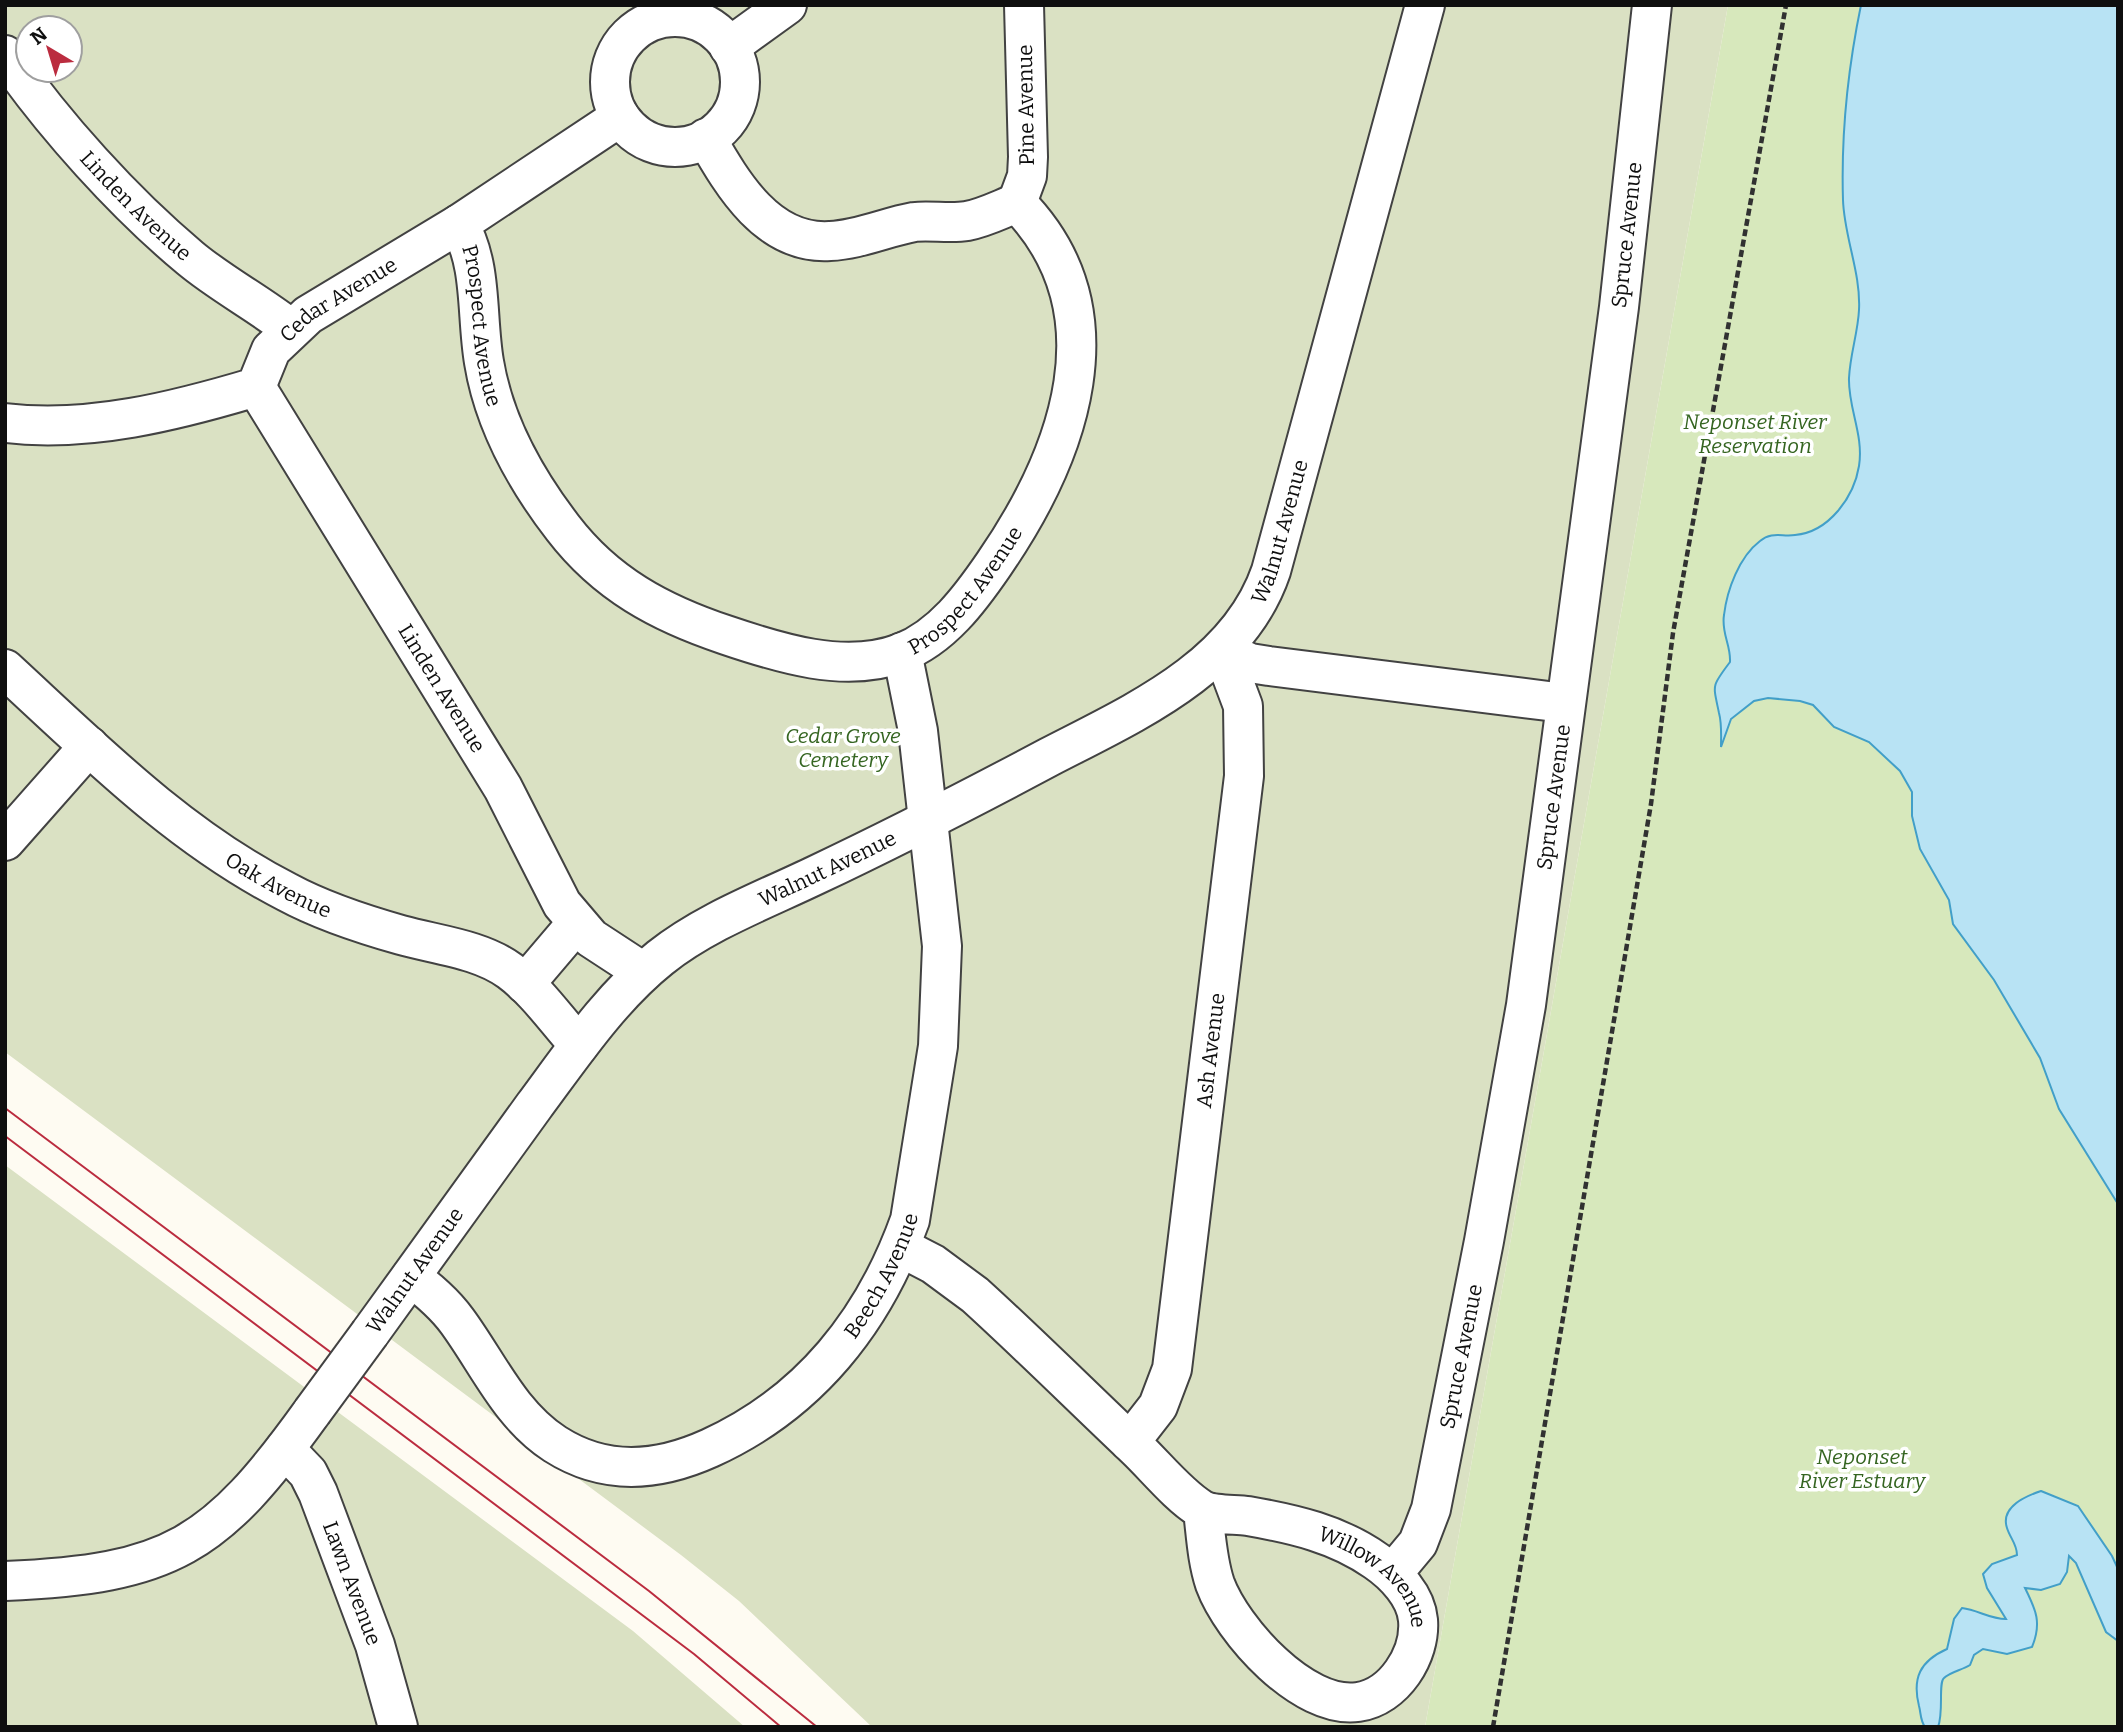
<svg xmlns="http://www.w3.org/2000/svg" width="2123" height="1732" font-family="Bitter,serif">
<rect width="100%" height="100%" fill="#fefbf2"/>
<path fill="#d7e8bc" d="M 1728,5 L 2118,5 L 2118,1727 L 1425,1727 Z"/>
<path fill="#dae1c3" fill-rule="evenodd" d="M 5,5 L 1728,5 L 1425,1727 L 872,1727 L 739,1601 L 681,1555 L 5,1052 ZM 28,28 L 70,28 L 70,70 L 28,70 Z
M 5,1165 L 633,1631 L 745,1727 L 5,1727 Z"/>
<path fill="#b8e3f4" stroke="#429fc8" stroke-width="2" d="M 1861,5 L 2118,5 L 2118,1204 L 2059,1109 L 2040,1058 L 1994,980 L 1953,924 L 1949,900 L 1920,849 L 1912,816 L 1912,792 L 1900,771 L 1869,742 L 1834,727 L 1813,705 L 1800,701 L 1768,698 L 1754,701 L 1731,719 L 1721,747 C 1721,736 1722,724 1719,713 C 1713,684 1711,687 1730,662 C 1731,645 1721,633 1724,615 C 1727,590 1739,557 1760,541 C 1772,531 1782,537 1795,535 C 1829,532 1854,497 1859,466 C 1864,435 1848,408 1849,378 C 1850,355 1858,332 1859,310 C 1861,273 1844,236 1843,200 C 1841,136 1848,68 1861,5 Z
M 2041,1491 L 2078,1506 L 2112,1556 L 2118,1569 L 2118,1641 L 2106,1632 L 2076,1563 L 2069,1556 L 2067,1572 L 2060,1584 L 2041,1590 L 2025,1588 C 2036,1610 2042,1623 2032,1647 L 2007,1654 L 1983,1649 L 1974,1655 L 1970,1665 C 1962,1670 1950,1672 1944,1678 C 1938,1683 1944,1712 1938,1727 L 1925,1727 C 1920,1720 1921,1713 1919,1706 C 1912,1678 1920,1661 1947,1649 L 1954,1619 L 1962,1608 C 1978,1610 1990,1619 2006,1619 L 1987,1588 L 1983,1574 L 1992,1564 L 2017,1555 C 2017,1544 2010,1538 2007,1528 C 2000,1507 2026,1496 2041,1491 Z"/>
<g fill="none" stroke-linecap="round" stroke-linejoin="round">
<defs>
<g id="minor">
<circle cx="675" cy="82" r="65"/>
<path d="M 729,47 L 787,5"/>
<path id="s1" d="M 5,55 C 55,126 123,202 190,258 C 221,284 258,303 291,329"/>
<path d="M 706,138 C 733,185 768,245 830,241 C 859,240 886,227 914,222 C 931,220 950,224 967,221 C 984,218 1001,209 1017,203"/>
<path d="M 1017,203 L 1027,176 L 1028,157 L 1024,5"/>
<path id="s2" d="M 459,224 C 483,266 476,315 484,362 C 494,423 526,480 563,528 C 606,584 660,613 726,635 C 779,653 845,674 901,653 C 942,637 970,599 994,564 C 1069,455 1123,311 1017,203"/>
<path id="s3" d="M 256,387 L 503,788 L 562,904 L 591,938 L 643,972"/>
<path id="s4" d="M 5,423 C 89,433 176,411 256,387 L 271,350 L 308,315 L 459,224 L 620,117"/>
<path d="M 1222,650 L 1250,663 L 1269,666 L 1564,703"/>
<path id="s5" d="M 5,669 C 93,750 179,837 287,892 C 322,911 362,924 401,935 C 437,945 480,949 510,971 C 537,991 557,1021 579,1045"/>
<path d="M 5,841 L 89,746"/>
<path d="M 525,984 L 576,924"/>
<path id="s6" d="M 900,1247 L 933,1264 L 975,1295 C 1030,1345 1082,1397 1136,1448 C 1155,1466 1179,1496 1201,1509 C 1212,1516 1235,1514 1248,1516 C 1294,1524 1338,1534 1376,1561 C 1395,1574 1416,1596 1418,1620 C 1421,1655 1394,1697 1358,1702 C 1303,1710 1232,1630 1215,1584 C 1207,1560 1206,1535 1203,1511"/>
<path id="s7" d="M 411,1277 C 428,1290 444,1303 457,1321 C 488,1363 509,1414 555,1444 C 605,1476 657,1472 710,1448 C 809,1403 874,1321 910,1220 L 938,1046 L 942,946 L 918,731 L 902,652"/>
<path id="s8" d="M 370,1333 C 425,1257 479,1181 534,1106 C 572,1055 610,998 660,958 C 705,922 764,900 816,875 C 894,838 972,798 1049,757 C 1134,713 1238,668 1271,571 L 1425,5"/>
<path id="s9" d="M 1130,1442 L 1158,1406 L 1172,1369 L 1244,776 L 1243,706 L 1222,650"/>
<path id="s10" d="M 285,1449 L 308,1473 L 318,1493 L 375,1645 L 398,1727"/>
<path id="s11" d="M 1393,1573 L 1418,1543 L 1431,1509 L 1484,1241 L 1526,1005 L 1619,307 L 1652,5"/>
<path d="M 5,1581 C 171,1574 215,1547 312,1412"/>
</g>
</defs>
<use href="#minor" stroke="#424242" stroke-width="42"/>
<path stroke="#313131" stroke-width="4.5" stroke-dasharray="7 3.5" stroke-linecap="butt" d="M 1493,1727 L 1651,804 L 1673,633 L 1786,5"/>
<use href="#minor" stroke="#fff" stroke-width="38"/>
<path stroke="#bb2c3f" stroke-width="2" d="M 5,1108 L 649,1591 L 817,1727
M 5,1136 L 694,1654 L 781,1727"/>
<defs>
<path id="minor-bridge" d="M 312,1412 L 370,1333"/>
</defs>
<use href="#minor-bridge" stroke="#424242" stroke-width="42" stroke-linecap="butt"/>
<use href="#minor-bridge" stroke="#fff" stroke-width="38"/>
</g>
<g text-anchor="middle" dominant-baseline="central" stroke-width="7" stroke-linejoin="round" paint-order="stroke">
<g font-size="21" fill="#0f0f0f" stroke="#fff">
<text transform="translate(1026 105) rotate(-91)">Pine Avenue</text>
<text stroke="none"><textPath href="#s1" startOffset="200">Linden Avenue</textPath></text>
<text stroke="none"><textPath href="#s11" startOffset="1365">Spruce Avenue</textPath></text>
<text stroke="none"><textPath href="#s4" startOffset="380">Cedar Avenue</textPath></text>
<text stroke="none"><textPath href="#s2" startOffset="105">Prospect Avenue</textPath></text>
<text stroke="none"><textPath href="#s8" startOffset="1251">Walnut Avenue</textPath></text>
<text stroke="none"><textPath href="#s2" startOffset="796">Prospect Avenue</textPath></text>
<text stroke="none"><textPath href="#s3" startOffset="354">Linden Avenue</textPath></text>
<text stroke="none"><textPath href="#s11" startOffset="798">Spruce Avenue</textPath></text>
<text stroke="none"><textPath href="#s8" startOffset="665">Walnut Avenue</textPath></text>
<text stroke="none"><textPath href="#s5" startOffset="350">Oak Avenue</textPath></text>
<text stroke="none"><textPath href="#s9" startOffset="406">Ash Avenue</textPath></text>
<text stroke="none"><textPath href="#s8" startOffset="77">Walnut Avenue</textPath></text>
<text stroke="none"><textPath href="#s7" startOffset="634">Beech Avenue</textPath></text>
<text stroke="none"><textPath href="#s11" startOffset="231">Spruce Avenue</textPath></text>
<text stroke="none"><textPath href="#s10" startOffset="152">Lawn Avenue</textPath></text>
<text stroke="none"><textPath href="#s6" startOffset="595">Willow Avenue</textPath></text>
</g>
<g font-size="21" font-style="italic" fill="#356521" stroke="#fff">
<text x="1755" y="422">Neponset River<tspan x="1755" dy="24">Reservation</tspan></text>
<text x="843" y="736">Cedar Grove<tspan x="843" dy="24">Cemetery</tspan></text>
<text x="1862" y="1457">Neponset<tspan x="1862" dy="24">River Estuary</tspan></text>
</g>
</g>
<rect width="2123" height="1732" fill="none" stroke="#0f0f0f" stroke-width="14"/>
<g transform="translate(49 49) rotate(322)"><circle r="33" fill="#ffffff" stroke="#9f9f9f" stroke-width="2"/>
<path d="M0-5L12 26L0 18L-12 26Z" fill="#bb2c3f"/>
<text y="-10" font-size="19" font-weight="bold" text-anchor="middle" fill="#0f0f0f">N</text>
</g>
</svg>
